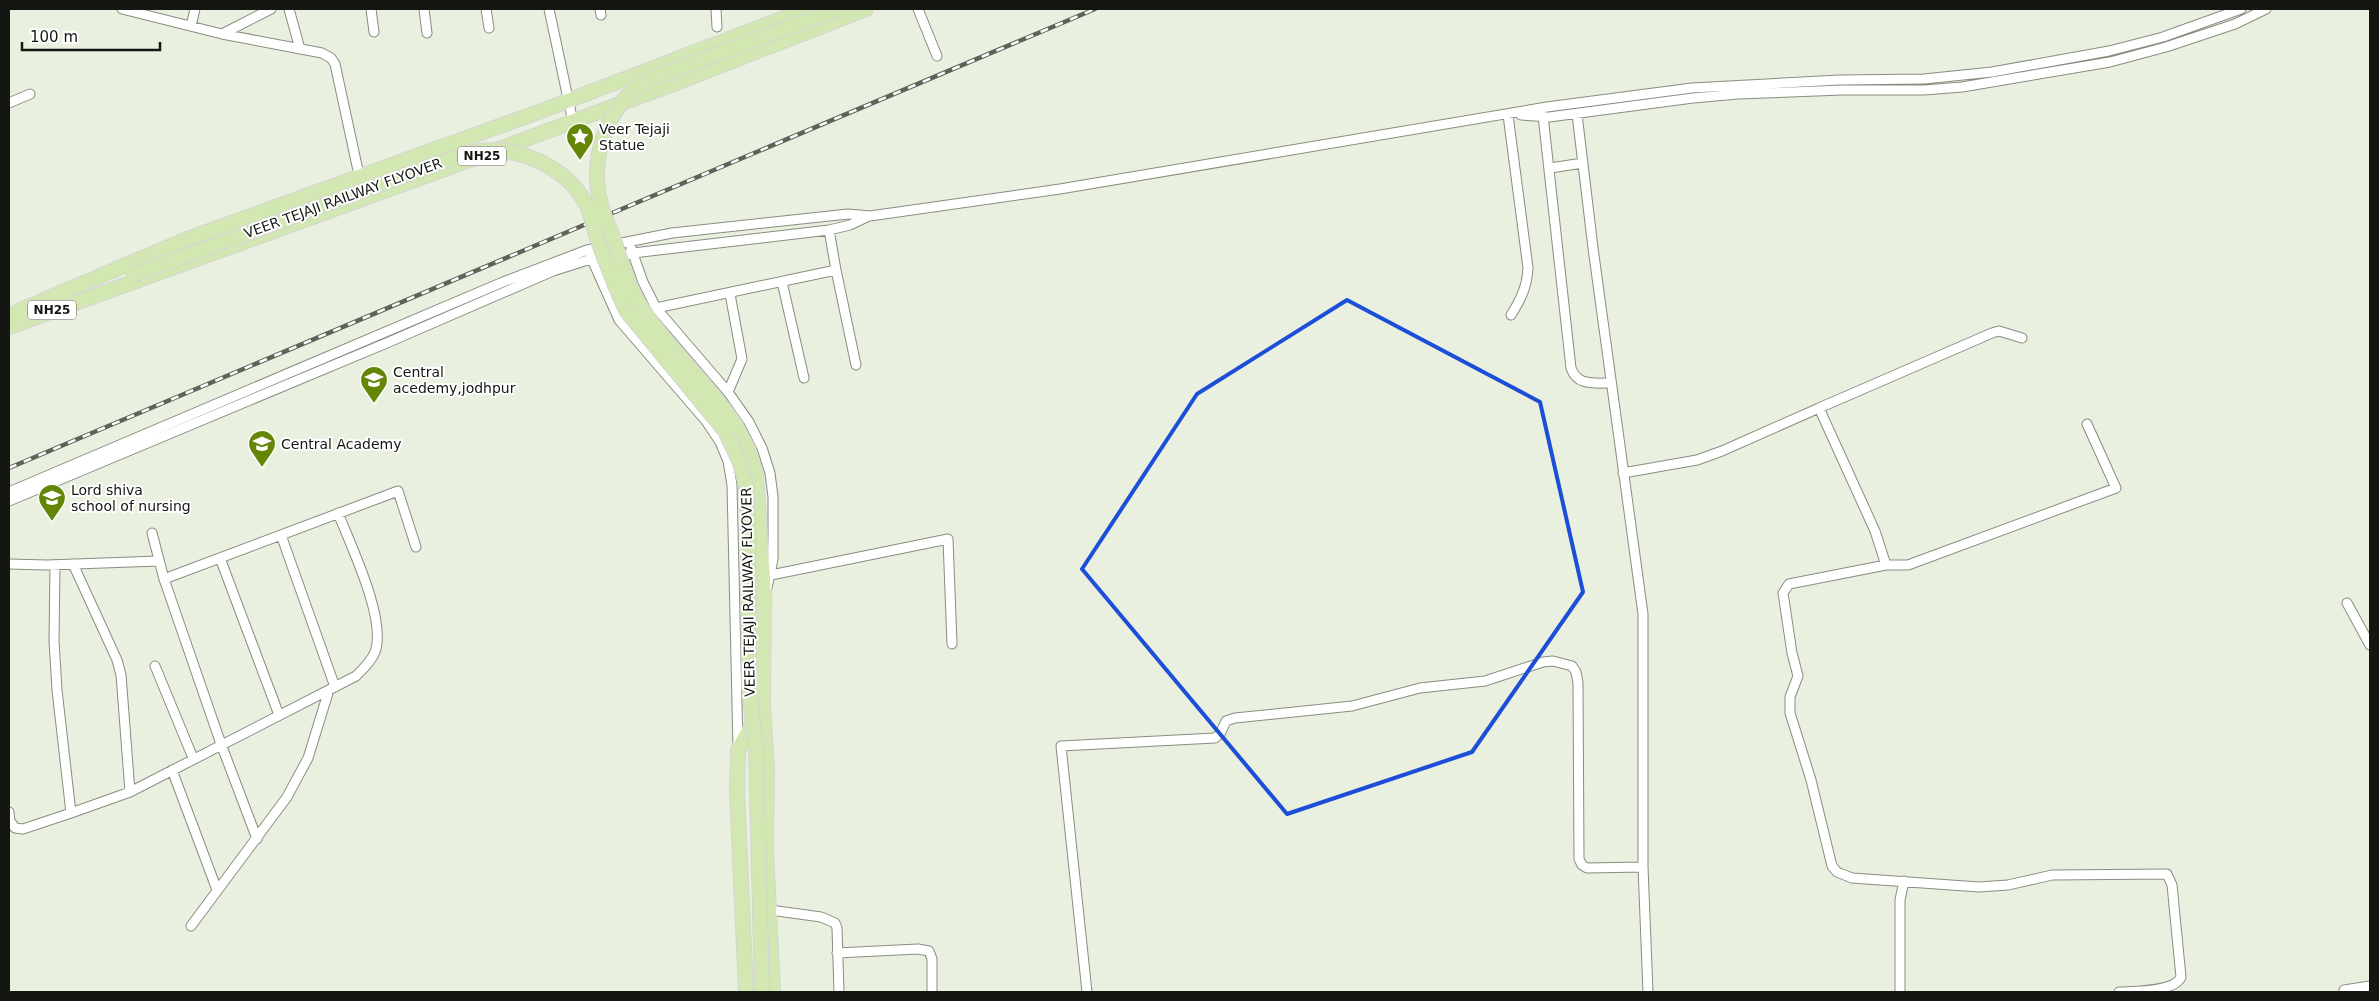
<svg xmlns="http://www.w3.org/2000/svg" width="2379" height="1001" font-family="'DejaVu Sans',sans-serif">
<rect width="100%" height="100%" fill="#e9f0df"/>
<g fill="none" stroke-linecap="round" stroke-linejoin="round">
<defs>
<path id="minor" d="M 122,9 L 222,34 L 322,53 L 331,58 L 335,64 L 359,175
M 289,9 L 300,49
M 371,9 L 374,32
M 424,9 L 427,33
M 486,9 L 489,28
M 549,9 L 573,122
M 600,9 L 601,15
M 716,9 L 717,27
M 918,9 L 937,56
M 191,26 L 195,9
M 222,34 L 271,9
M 9,103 L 30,94
M 1577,114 L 1593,248 L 1643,614 L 1643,867 L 1648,992
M 1508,115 L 1528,268 C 1527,287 1521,299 1511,315
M 1521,115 L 1549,117 L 1693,98 L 1738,94 L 1842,90 L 1924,90 L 1962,87 L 2110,62 L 2166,47 L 2235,24 L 2266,9
M 1543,116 L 1571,368 C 1577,386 1594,383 1611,383
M 1550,168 L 1583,163
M 631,248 L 643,282 L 656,308 L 728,392 L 749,422 L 762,448 L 770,473 L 773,497 L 773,559 L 767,588
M 590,255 L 619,320 L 706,421 L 720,442 L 728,461 L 732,485 L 738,747
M 836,270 L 856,365
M 782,282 L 804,378
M 656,308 L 836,270 L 829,230
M 728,392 L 742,359 L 730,294
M 1819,408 L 1992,333 L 1999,331 L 2022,338
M 1623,473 L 1697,460 L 1722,451 L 1819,408 L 1875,531 L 1886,565 L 1789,584 L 1783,593 L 1792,653 L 1798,676 L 1790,697 L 1790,713 L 1811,780 L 1832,866 L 1837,872 L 1852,878 L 1979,887 L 2008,885 L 2052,875 L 2167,874 L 2172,885 L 2181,977 C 2175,992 2134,991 2119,992
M 9,492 L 503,282 L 587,250 L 672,233 L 848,214 L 870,216 L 1060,189 L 1547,107 L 1692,88 L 1839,80 L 1924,79 L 1992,72 L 2109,51 L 2163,37 L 2241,9
M 9,501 L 389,342 L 553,271 L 591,259 L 633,253 L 829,230 L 850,225 L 869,216
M 152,533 L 164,579 L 221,744 L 257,839
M 281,535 L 335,687
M 220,558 L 279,715
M 9,564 L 47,565 L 159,561
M 73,564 L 117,660 L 121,675 L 130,792
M 55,565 L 54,641 L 57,690 L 71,813 L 130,792 L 356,676 C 363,669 371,662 375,652 C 387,620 351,546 338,513
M 1886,565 L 1908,565 L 2116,488 L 2087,424
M 771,575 L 948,539 L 952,644
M 164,579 L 398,491 L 416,547
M 2347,603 L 2370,645
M 155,666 L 193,758
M 172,770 L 217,890
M 9,812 L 10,821 L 15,828 L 23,829 L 71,813
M 770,910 L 821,917 L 835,923 L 837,928 L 839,992
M 191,926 L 287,797 L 308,758 L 329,690
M 837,953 L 918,949 L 929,951 L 932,959 L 932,992
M 2344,990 L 2370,986
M 1087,992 L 1061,746 L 1215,738 L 1220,734 L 1226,721 L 1235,718 L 1352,706 L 1420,688 L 1485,681 L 1543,662 L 1553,661 L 1572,666 L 1576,672 L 1578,683 L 1579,859 L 1582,865 L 1587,868 L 1643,867
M 1900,992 L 1900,900 L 1904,881"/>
<path id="primary" d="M 9,315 L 187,239 L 544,110 L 807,9
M 9,327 L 467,161 L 676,83 L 866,9
M 736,426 L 749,451 L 756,475 L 764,596 L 763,707 L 767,769 L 766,851 L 773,992
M 746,992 L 737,792 L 738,750 L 756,718"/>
</defs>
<use href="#minor" stroke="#888e7f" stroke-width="11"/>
<use href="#primary" stroke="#d5d5d4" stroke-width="16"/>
<use href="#minor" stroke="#fff" stroke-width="9"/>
<use href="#primary" stroke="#d2e7b1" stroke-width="14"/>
<defs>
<path id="rail" d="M 9,468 L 1095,9"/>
</defs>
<use href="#rail" stroke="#5e6359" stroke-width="4.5"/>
<use href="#rail" stroke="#fff" stroke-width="2.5" stroke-dasharray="8" stroke-linecap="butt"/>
<defs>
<path id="primary-bridge" d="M 133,275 L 433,165 C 446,161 460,155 473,152 C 514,144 564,165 585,202 C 591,212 593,226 597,238 C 606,263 615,288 627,312 L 725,431 L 741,465 L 746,485 L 748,519 L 749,685 L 756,751 L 762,992
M 736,426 C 708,383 667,348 641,307 C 629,287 622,265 615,243 C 610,229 603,215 600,200 C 591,164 603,121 629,94 C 637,86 648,81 658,76 L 838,9"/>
</defs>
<use href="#primary-bridge" stroke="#d5d5d4" stroke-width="16" stroke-linecap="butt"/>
<use href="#primary-bridge" stroke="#d2e7b1" stroke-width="14"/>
</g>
<path fill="none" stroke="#1d4ed8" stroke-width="4" stroke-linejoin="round" d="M 1347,300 L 1540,402 L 1583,592 L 1472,752 L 1287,814 L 1082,569 L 1197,394 Z"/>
<defs>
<symbol id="sight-pin" viewBox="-11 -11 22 30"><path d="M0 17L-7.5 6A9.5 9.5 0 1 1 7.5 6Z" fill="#638606" stroke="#fff"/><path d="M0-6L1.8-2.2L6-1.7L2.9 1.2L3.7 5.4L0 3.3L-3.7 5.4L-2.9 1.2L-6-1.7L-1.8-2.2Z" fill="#fff"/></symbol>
<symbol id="school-pin" viewBox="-11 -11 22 30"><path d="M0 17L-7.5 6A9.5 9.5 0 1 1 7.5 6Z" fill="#638606" stroke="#fff"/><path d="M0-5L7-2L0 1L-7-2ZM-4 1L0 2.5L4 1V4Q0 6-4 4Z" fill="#fff"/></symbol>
</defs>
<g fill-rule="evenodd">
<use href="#sight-pin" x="564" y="121" width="32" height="43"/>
<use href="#school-pin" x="358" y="364" width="32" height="43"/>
<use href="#school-pin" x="246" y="428" width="32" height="43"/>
<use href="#school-pin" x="36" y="482" width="32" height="43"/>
</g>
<g text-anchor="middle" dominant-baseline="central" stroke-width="4" stroke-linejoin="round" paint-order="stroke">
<g fill="#fff" stroke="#5a5d58" stroke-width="1">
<rect x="458" y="146.5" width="48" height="19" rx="4"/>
<rect x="28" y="300.5" width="48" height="19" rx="4"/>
</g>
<g font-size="12" font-weight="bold" fill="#141711">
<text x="482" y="156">NH25</text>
<text x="52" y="310">NH25</text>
</g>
<g font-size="14" fill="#141711" stroke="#fff" text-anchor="start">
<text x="599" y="129">Veer Tejaji<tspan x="599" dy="16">Statue</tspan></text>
<text x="393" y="372">Central<tspan x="393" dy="16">acedemy,jodhpur</tspan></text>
<text x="281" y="444">Central Academy</text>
<text x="71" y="490">Lord shiva<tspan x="71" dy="16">school of nursing</tspan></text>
</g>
<g font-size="14" fill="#141711" stroke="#fff">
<text transform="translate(343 198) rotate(-20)">VEER TEJAJI RAILWAY FLYOVER</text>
<text transform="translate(748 592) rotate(-91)">VEER TEJAJI RAILWAY FLYOVER</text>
</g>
</g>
<rect width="2379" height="1001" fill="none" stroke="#141711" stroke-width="20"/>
<path d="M22 42v8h138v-8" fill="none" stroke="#141711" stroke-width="2.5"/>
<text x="30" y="42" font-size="15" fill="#141711" stroke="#ffffff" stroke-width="4" paint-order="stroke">100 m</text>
</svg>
